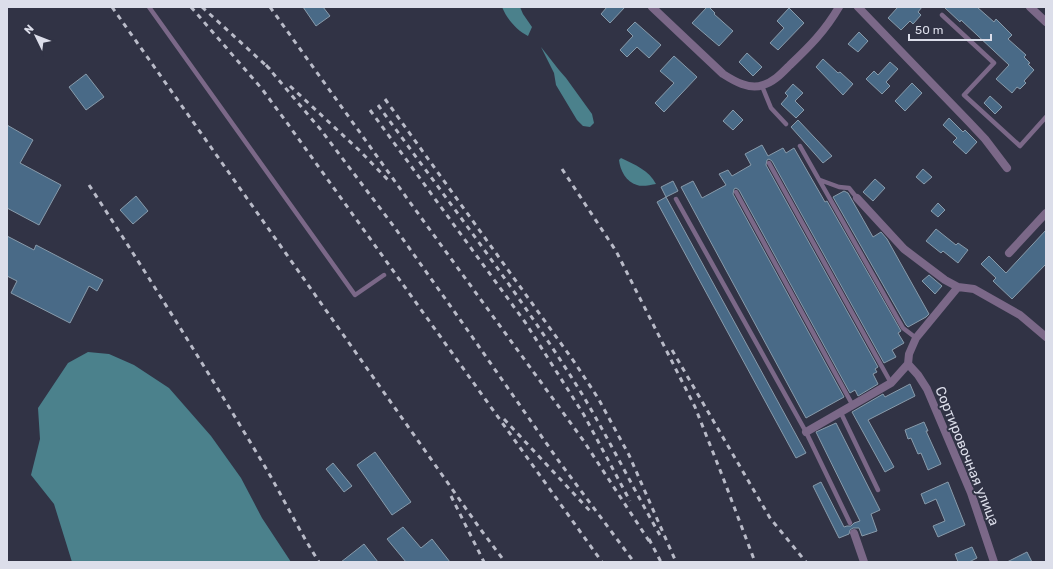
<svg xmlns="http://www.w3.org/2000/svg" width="1053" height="569" font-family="Rubik,sans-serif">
<rect width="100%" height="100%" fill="#313345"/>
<path fill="#4b818c" d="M 502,7 L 520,7 L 523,14 L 532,27 L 528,36 C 516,30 507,19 502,7 Z
M 541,47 L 559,70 L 566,78 L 592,114 L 594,123 L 590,127 L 583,126 L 577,120 L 556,85 L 554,73 Z
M 621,158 C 635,165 649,170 656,184 C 650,185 642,187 637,185 C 626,182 620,170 619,160 Z
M 88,352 L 109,354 L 134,365 L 169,388 L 211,436 L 241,478 L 262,518 L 291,562 L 72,562 L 54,504 L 31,475 L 40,439 L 38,408 L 68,363 Z"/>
<path fill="#496a87" stroke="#889bab" d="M 303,7 L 323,7 L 330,16 L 316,26 Z
M 607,7 L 625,7 L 610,23 L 601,14 Z
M 707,7 L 709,7 L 715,13 L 714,14 L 733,31 L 719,46 L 692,23 Z
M 898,7 L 922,7 L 918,12 L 921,15 L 913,24 L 910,21 L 901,30 L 888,18 Z
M 944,7 L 977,7 L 994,22 L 996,19 L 1012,35 L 1008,39 L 1026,55 L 1024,57 L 1030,63 L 1028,64 L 1034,70 L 1024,81 L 1026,83 L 1020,89 L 1017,87 L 1012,93 L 996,79 L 1009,65 L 961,20 L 960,22 Z
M 789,8 L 804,23 L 778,50 L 770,43 L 784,28 L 777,21 Z
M 635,22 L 661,45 L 649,58 L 637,47 L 627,57 L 620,50 L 633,36 L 627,30 Z
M 859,32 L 868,41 L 858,52 L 848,44 Z
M 747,53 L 762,67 L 753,76 L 739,62 Z
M 674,56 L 697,77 L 664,112 L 655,103 L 674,83 L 660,71 Z
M 823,59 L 838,73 L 840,72 L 853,84 L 843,95 L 816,67 Z
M 890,62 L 898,69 L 886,82 L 890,86 L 882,94 L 866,79 L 874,71 L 878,75 Z
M 86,74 L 104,97 L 86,110 L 69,87 Z
M 912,83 L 922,93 L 905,111 L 895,101 Z
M 793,84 L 803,93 L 795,101 L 804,110 L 796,118 L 781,104 L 788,96 L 785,93 Z
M 990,96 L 1002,107 L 995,114 L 984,103 Z
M 733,110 L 743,120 L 733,130 L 723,121 Z
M 949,118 L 963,132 L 965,130 L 977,142 L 966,154 L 953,142 L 957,138 L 943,125 Z
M 798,120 L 832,156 L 823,163 L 791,127 Z
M 7,125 L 33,140 L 20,163 L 61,185 L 39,225 L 7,208 Z
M 762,145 L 768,156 L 783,148 L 786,153 L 794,148 L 825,202 L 827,201 L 901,331 L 898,333 L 904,343 L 892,350 L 896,357 L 884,363 L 772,161 L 769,159 L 767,160 L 766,165 L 878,367 L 875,369 L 877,372 L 873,374 L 878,384 L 858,396 L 855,390 L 850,393 L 739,190 L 736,188 L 734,189 L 733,194 L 844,397 L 806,418 L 681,187 L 693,181 L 702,198 L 726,185 L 719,174 L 728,170 L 732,176 L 751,165 L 745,154 Z
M 923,169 L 932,177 L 924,184 L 916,177 Z
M 875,179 L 885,188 L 873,201 L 863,192 Z
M 673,181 L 678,191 L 666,197 L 661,187 Z
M 844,191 L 848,193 L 873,237 L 881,232 L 887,239 L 929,314 L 926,317 L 908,327 L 906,325 L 833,197 Z
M 136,196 L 148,211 L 133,224 L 120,210 Z
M 666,197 L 806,453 L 796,458 L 657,202 Z
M 938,203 L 945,210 L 938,217 L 931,211 Z
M 936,229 L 956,245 L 958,243 L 968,250 L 958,263 L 943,251 L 941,253 L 926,241 Z
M 1046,230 L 1046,264 L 1012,299 L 993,281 L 996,278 L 981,264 L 989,256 L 1006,273 Z
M 7,236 L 34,250 L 36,245 L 103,280 L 97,291 L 89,286 L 70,323 L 11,293 L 17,281 L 7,276 Z
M 929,275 L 942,286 L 935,294 L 922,281 Z
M 910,384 L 915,396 L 868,420 L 894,467 L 885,472 L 852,412 L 883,394 L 885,397 Z
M 924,422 L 928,431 L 926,431 L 941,464 L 928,470 L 921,453 L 918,454 L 911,438 L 908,439 L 905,430 Z
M 836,423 L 880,510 L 871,514 L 877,531 L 862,536 L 859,528 L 853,528 L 850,530 L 849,534 L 839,538 L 813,486 L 821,482 L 844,527 L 847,526 L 851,526 L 854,523 L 860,521 L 816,432 Z
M 375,452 L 411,502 L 392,515 L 357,465 Z
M 333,463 L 352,486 L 344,492 L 326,469 Z
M 948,482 L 965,525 L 938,537 L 933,526 L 945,521 L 936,499 L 925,504 L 921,494 Z
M 403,527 L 421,548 L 432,539 L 450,562 L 406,562 L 387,539 Z
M 364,544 L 378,562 L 341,562 Z
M 972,547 L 977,558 L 969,562 L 958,562 L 955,554 Z
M 1027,552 L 1032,562 L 1007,562 Z"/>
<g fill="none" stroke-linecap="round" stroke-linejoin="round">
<path stroke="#7b6888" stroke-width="4.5" d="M 149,7 L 355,295 L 384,275
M 942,15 L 994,63 L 964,95 L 1020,146 L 1046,117
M 762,86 L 771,108 L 786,124
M 800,146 L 903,328 L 916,338
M 769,163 L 891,383
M 820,180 L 839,187 L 849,188 L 857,198
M 736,192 L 852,404
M 676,199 L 806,432 L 850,523
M 840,411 L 878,490"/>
<path stroke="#7b6888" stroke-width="8" d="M 652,7 L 723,74 C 734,81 749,90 763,85 C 774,82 782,73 790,65 C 810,46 825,31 839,7
M 858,7 L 969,122 L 985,139 L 1007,168
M 1030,7 L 1046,22
M 857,198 L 904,249 L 945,280 L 958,287 L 974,289 L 1020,315 L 1046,337
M 1009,253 L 1046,213
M 908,364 L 918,375 L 927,389 L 971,493 L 994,562
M 806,432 L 891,383 L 908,364 L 909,354 L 916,338 L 958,287
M 854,533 L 864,562"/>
<path stroke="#b9bbc8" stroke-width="3" stroke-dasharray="5 5" stroke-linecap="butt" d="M 112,7 L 481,530 L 505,562
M 191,7 L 262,89 L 285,120 L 602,562
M 202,7 L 270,69
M 270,7 L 409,201 L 583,440 L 651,544
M 266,65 L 321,130 L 395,228 L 466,328 L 558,460 L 634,562
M 290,86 L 360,151 L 388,180
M 385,99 L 575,363 L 598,398 L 629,455 L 676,562
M 378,105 C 447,200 520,294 582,394 C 610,441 634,490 661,537
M 370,110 L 525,322 L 584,415 L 630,501
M 562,169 L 616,251 L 695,407 L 722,475 L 755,562
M 89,185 C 149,277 207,370 264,465 C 283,497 299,531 319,562
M 672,350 L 770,518 L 806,562
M 504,419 L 590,511
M 451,496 L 484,562
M 649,539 L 661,562"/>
</g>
<g text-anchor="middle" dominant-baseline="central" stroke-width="4" stroke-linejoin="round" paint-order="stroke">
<g font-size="14" fill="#dcdeea" stroke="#313345">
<text transform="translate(967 456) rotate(68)">Сортировочная улица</text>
</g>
</g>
<rect width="1053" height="569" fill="none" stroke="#dcdeea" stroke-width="16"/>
<g transform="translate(36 36) rotate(313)" stroke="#313345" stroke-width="3" paint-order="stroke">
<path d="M0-3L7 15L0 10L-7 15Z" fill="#dcdeea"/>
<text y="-6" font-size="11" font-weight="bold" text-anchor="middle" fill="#dcdeea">N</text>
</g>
<path d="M909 34v6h82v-6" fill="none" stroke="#dcdeea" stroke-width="2"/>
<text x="915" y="34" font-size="12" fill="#dcdeea" stroke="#313345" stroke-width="3" paint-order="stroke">50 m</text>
</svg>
